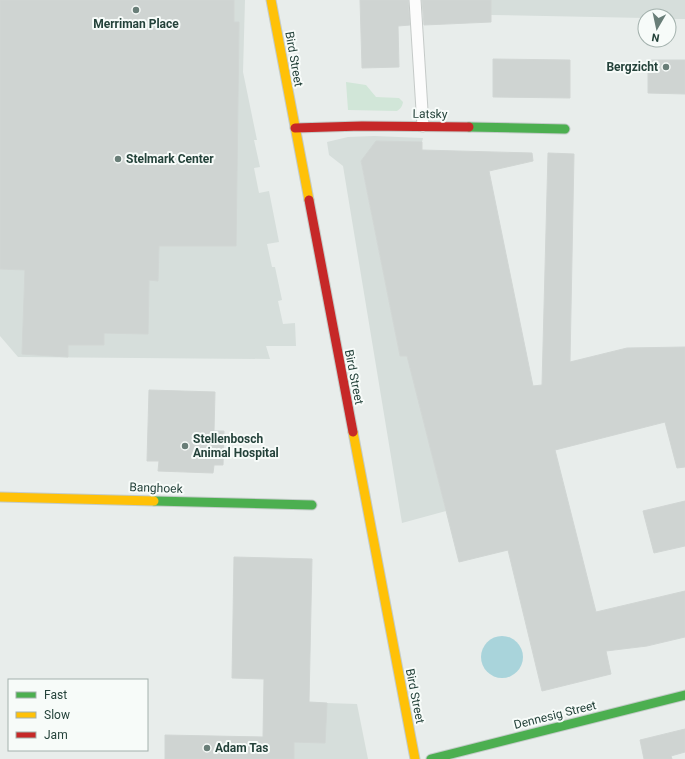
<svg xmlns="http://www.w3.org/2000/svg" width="685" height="759" font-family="Roboto,sans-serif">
<rect width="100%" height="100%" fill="#e8edeb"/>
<path fill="#d6dedb" d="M 0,0 L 245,0 L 243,72 L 257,140 L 254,140 L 260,167 L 254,168 L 259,193 L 269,191 L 279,242 L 267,244 L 272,267 L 275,267 L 282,300 L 278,301 L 283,324 L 295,323 L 296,346 L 266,346 L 270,359 L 18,357 L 0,336 Z
M 490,0 L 685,0 L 685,19 L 669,19 L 669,16 L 645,16 L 645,18 L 491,15 Z
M 374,136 L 423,138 L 422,142 L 376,141 L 361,162 L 400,356 L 419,355 L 410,367 L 446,511 L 402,523 L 343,166 L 329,155 L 327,142 L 348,137 Z
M 264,701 L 357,704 L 368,759 L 263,759 Z"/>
<path fill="#d1e6d8" d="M 346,82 L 366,85 L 376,97 L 399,98 L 403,102 C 402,107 401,108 397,111 L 348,110 Z"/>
<path fill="#a9d4db" d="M481 657a21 21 0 1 1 42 0a21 21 0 1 1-42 0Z"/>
<path fill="#cfd4d2" stroke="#d1d6d4" d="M 0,0 L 234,0 L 234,22 L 239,22 L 236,246 L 159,246 L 158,281 L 149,280 L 148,334 L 104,333 L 104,345 L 68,345 L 68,357 L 22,354 L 25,270 L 0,269 Z
M 360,0 L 408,0 L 410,25 L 398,26 L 399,67 L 362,68 Z
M 422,0 L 491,0 L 491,22 L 424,25 Z
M 493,59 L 570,60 L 570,98 L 493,97 Z
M 648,60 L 685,60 L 685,94 L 648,93 Z
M 376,141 L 422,142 L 422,150 L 532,153 L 533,161 L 489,171 L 533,386 L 542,385 L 548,153 L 574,154 L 570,362 L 627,348 L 685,347 L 685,467 L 677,468 L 665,422 L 555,450 L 596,612 L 685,591 L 685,637 L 647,646 L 606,651 L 611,674 L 542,691 L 508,550 L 459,562 L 407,356 L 400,356 L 361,161 Z
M 149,390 L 215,392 L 214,431 L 224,431 L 223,465 L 214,465 L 213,473 L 158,471 L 159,461 L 147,461 Z
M 685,501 L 685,546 L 654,553 L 643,511 Z
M 234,557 L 312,559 L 309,702 L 327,703 L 325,743 L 294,742 L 294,759 L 165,759 L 165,735 L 263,737 L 264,679 L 232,678 Z
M 685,729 L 685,752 L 671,756 L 672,759 L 644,759 L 640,740 Z"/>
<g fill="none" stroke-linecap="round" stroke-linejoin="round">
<defs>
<path id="lane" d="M 415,0 L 423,126"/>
<path id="fast" d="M 469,127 L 565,129
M 154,501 L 312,505
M 431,759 L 685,695"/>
<path id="slow" d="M 271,0 L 309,200
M 353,432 L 415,759
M 0,497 L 154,501"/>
<path id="jam" d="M 295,128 L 362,126 L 469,127
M 309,200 L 353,432"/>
</defs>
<use href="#lane" stroke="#c5cac8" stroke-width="13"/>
<use href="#fast" stroke="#c3cbc8" stroke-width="11"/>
<use href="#slow" stroke="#c3cbc8" stroke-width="11"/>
<use href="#jam" stroke="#c3cbc8" stroke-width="11"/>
<use href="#lane" stroke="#fcfcfc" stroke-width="11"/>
<use href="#fast" stroke="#4caf50" stroke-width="9"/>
<use href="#slow" stroke="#ffc107" stroke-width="9"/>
<use href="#jam" stroke="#c62828" stroke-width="9"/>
</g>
<g fill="#697e78" stroke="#f7fbf9" stroke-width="1.5">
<circle cx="136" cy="10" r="4"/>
<circle cx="666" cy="67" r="4"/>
<circle cx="118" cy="159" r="4"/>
<circle cx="185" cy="446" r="4"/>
<circle cx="207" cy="748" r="4"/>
</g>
<g text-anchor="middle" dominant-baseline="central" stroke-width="4" stroke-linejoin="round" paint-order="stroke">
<g font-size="12" font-weight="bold" fill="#24423a" stroke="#f7fbf9" text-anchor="start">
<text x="136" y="24" text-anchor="middle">Merriman Place</text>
<text x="658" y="67" text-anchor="end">Bergzicht</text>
<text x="126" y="159">Stelmark Center</text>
<text x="193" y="439">Stellenbosch<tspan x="193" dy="14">Animal Hospital</tspan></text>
<text x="215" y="748">Adam Tas</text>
</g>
<g font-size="12" fill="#24423a" stroke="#f7fbf9">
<text transform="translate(294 59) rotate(80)">Bird Street</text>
<text transform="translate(430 114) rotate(1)">Latsky</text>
<text transform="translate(354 377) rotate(79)">Bird Street</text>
<text transform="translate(156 488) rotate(2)">Banghoek</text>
<text transform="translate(415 696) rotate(79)">Bird Street</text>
<text transform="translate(555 715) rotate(-14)">Dennesig Street</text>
</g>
</g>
<rect x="8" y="679" width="140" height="72" fill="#f7fbf9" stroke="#a3b1ad"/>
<rect x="16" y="692" width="20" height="6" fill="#4caf50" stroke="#a3b1ad"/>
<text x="44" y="699" font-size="12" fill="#24423a">Fast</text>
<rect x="16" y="712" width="20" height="6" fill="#ffc107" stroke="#a3b1ad"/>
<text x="44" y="719" font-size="12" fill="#24423a">Slow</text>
<rect x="16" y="732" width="20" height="6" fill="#c62828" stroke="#a3b1ad"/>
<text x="44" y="739" font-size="12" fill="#24423a">Jam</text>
<g transform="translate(657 28) rotate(189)"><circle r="19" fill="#f7fbf9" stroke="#a3b1ad"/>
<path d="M0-3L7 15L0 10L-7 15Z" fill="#697e78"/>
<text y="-6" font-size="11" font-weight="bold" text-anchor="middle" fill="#24423a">N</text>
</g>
</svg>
